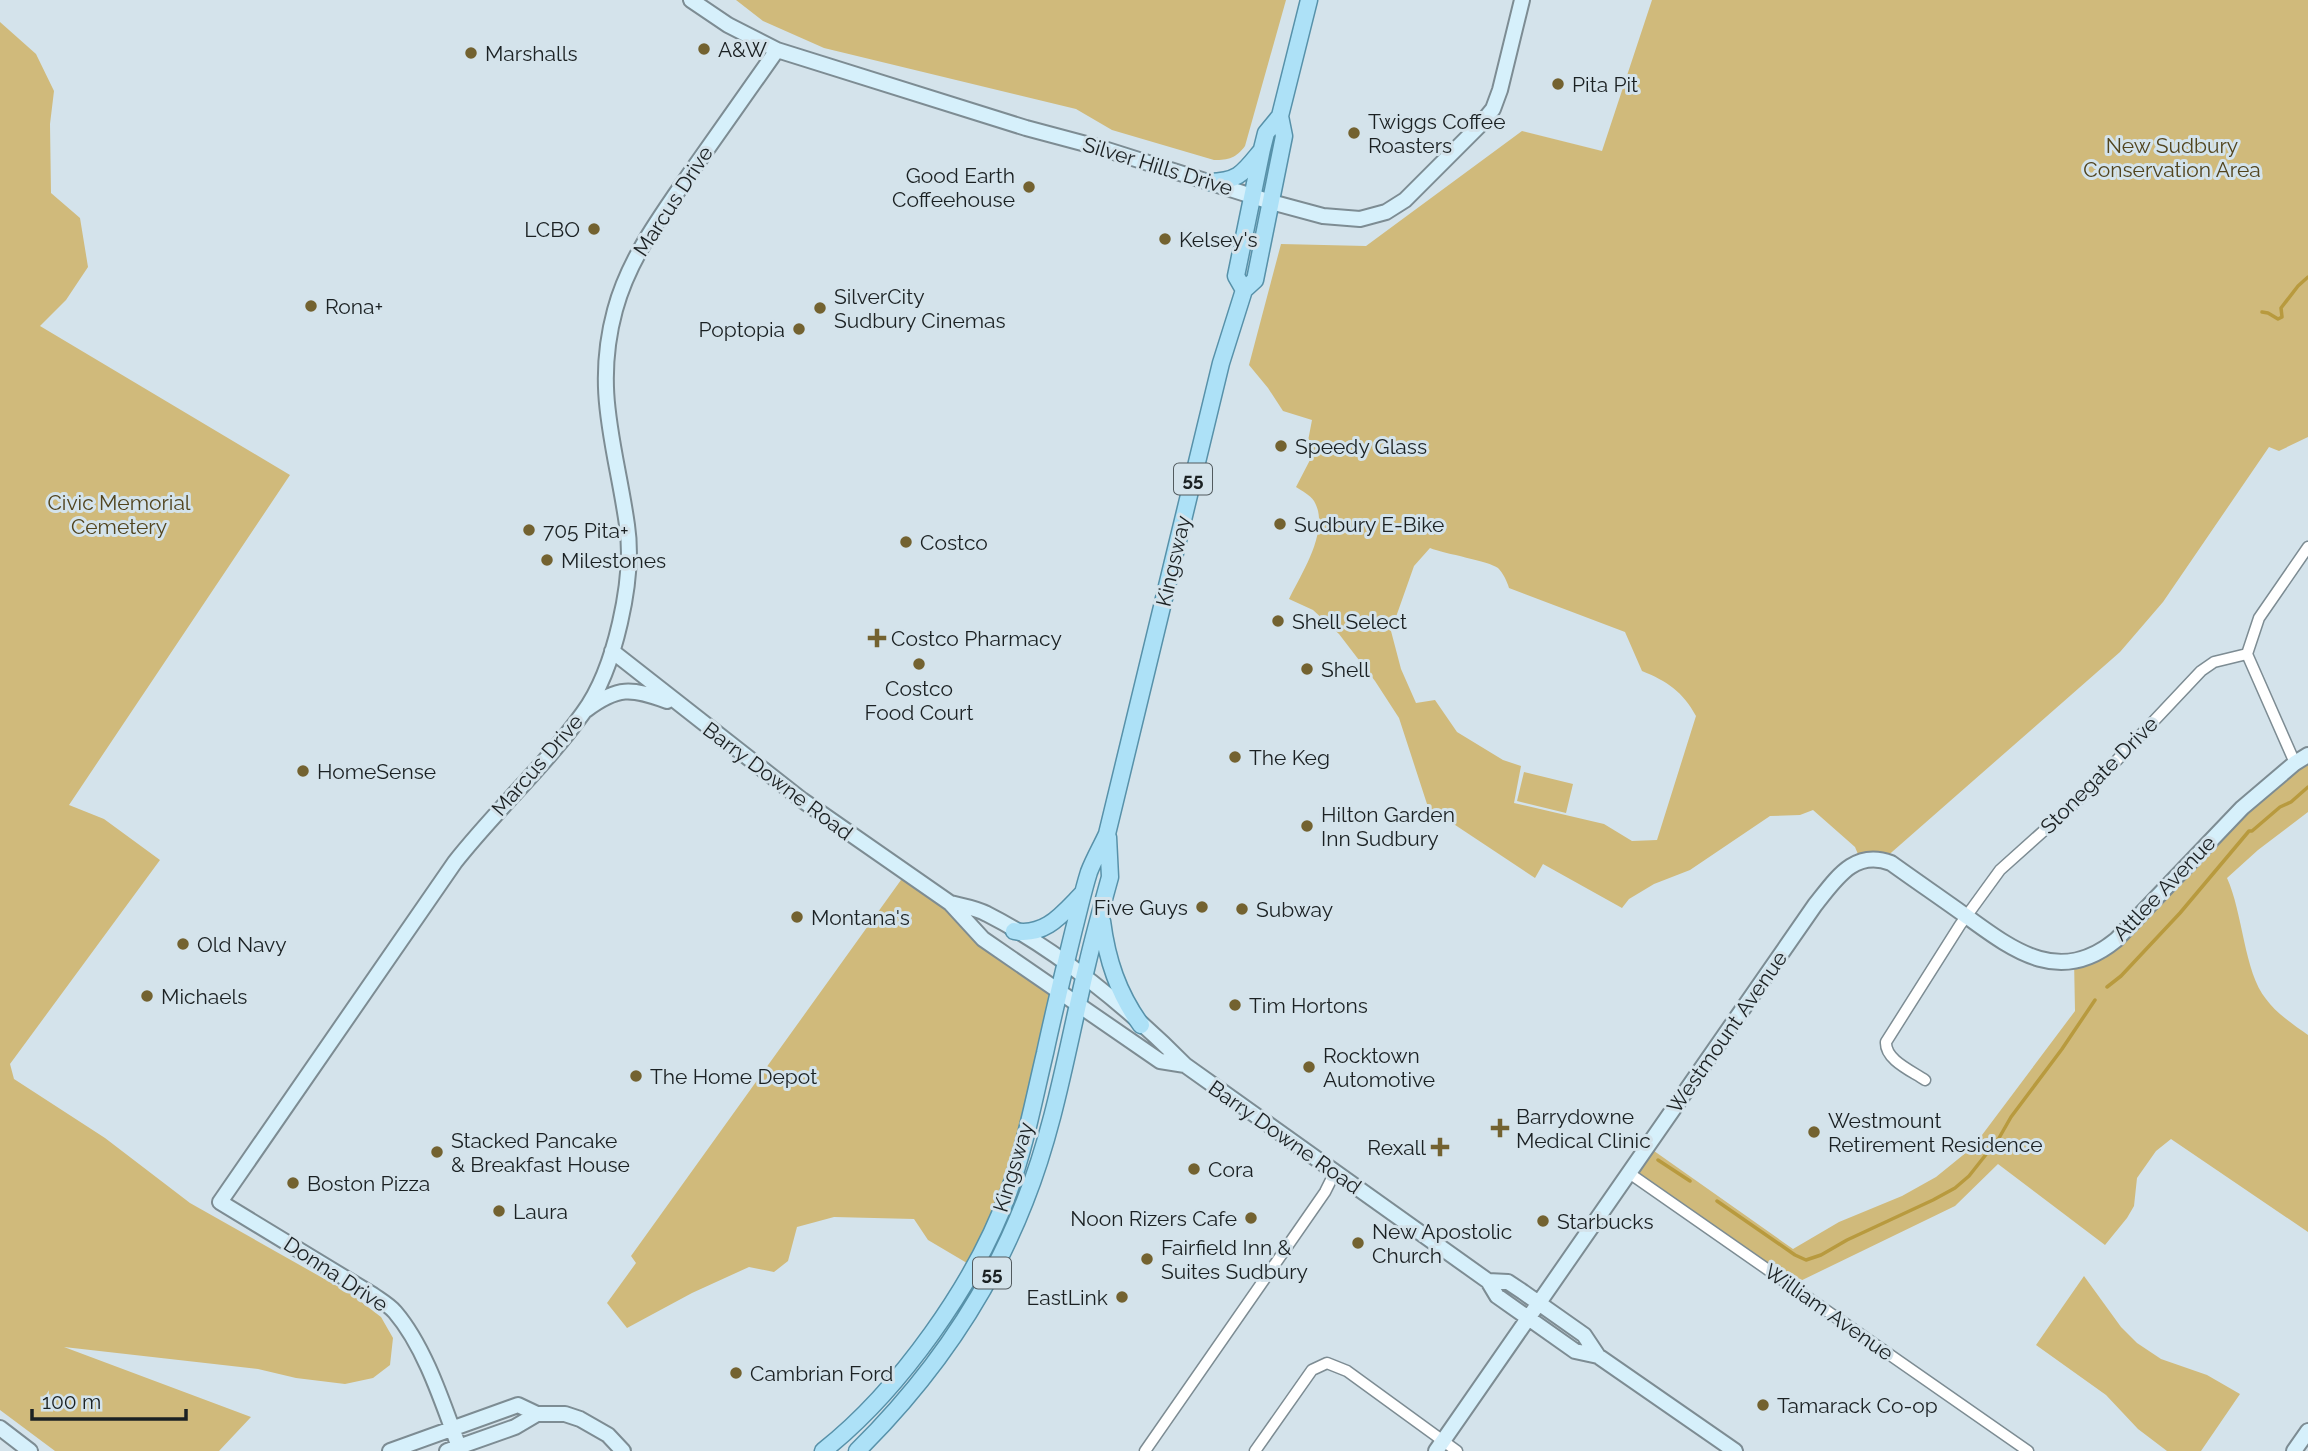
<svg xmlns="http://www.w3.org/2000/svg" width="2308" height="1451" font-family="Raleway,sans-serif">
<rect width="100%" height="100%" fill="#d4e3eb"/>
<path fill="#d0ba7b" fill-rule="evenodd" d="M 736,0 L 1286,0 L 1245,146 C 1236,158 1229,160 1214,160 L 1112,130 L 1076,109 L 824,48 L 763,21 Z
M 1652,0 L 2308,0 L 2308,437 L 2279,451 L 2269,447 L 2163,602 L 2120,652 L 1884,859 L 1860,859 L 1855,847 L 1813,810 L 1800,815 L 1770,816 L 1690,870 L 1654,884 L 1629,899 L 1622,908 L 1543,864 L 1535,878 L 1428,807 L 1399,718 L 1375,681 L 1339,634 L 1313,610 L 1289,599 C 1301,574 1331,529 1314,501 C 1310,495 1302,491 1296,487 L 1310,460 L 1308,441 L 1312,420 L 1283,411 L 1268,388 L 1249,365 L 1281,244 L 1366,246 L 1522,131 L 1602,151 ZM 1430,548 C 1445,554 1489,561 1498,568 C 1503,573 1507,581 1509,588 L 1625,632 L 1642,671 C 1667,681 1683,692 1696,716 L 1657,840 L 1632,841 L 1604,824 L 1514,803 L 1521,766 L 1503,760 L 1457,732 L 1435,700 L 1416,703 L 1401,669 L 1391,631 L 1414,566 Z
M 0,22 L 36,54 L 54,91 L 50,124 L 51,193 L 80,218 L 88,267 L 66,300 L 40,326 L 290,475 L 69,805 L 104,819 L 160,860 L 10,1064 L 14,1079 L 105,1138 L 190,1203 L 351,1294 L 381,1317 L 393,1338 L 390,1365 L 373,1378 L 345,1384 L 296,1378 L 258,1369 L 64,1347 L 251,1417 L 219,1451 L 55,1451 L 0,1410 Z
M 2308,754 L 2308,812 L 2258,850 L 2227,878 C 2243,913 2244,972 2266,999 C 2277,1014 2293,1024 2308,1035 L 2308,1232 L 2171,1139 L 2156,1151 L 2137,1178 L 2134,1206 L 2127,1218 L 2105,1245 L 1998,1164 L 1955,1206 L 1792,1285 L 1629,1172 L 1647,1146 L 1793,1249 L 1839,1222 L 1902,1196 L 1936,1177 L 1973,1147 L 2075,1011 L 2074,959 L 2101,950 Z
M 1524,772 L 1573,784 L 1566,813 L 1517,801 Z
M 906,873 L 983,940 L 1058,990 L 1024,1132 L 972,1266 L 928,1240 L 914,1219 L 834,1217 L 797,1227 L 788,1261 L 774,1272 L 749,1267 L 692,1293 L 627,1328 L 607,1303 L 636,1263 L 631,1256 Z
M 2084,1276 L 2121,1327 L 2137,1343 L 2161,1359 L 2207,1375 L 2240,1394 L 2201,1451 L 2167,1451 L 2138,1429 L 2106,1395 L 2036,1345 Z"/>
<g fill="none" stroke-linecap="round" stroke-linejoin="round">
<path stroke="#b89a3e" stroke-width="3.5" d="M 2262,312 L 2268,313 L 2278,319 L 2282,317 L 2281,308 L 2298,286 L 2308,277
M 2107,987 L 2121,976 L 2180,913 L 2249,831 L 2252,831 L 2280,807 L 2291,802 L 2308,787
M 1658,1160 L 1690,1181
M 1717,1201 L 1795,1255 L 1806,1260 L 1821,1255 L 1847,1240 L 1933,1200 L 1955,1188 L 1969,1176 L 1999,1138 L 2011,1117 L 2062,1049 L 2095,1000"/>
<defs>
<path id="street" d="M 2295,763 L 2247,654 L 2259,618 L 2308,547
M 1925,1080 C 1912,1071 1885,1060 1886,1042 L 1960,925 L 2000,870 L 2086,793 L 2201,671 L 2214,662 L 2247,654
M 1629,1173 L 2028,1451
M 1145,1451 L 1325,1192 L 1335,1172
M 1255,1451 L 1312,1370 L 1327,1363 L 1347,1371 L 1457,1451"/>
<path id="secondary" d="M 691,0 L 728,25 L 777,50 L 1026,128 L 1101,148 L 1271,202 L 1323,216 L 1360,219 L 1386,212 L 1405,200 L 1480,125 L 1493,109 L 1500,90 L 1522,0
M 612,651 L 802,800 L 950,903 L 983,939 L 1160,1061 L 1185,1065
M 586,710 C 618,686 631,688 667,701
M 950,903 C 962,906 976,908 987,914 C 1056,949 1131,1010 1185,1065 L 1488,1281 L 1497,1296 L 1575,1351 L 1598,1356
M 1488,1281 L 1508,1282 L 1523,1292 L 1584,1335 L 1598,1356 L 1735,1451
M 0,1428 L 30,1451
M 459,1447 C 443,1404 425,1347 395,1312 C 389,1305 380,1300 373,1295 L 220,1202 L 455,862 C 495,811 545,766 583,713 C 615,670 635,578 627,525 C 616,447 593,391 615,310 C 629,258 661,216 691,172 C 720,131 748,91 777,50
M 390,1451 L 518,1405 L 537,1414 L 565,1414 L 580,1419 L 608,1435 L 623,1451
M 447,1451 L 515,1427 L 537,1414
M 1436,1451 L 1815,905 C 1836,879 1854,849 1891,863 C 1916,881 1941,898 1966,916 C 2014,951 2060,986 2116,940 L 2242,808 L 2295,763 L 2308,755
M 2294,1451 L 2308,1431"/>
<path id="primary" d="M 1209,182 C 1239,181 1243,173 1261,151
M 1244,290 L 1236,276 L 1262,149 L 1266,133 L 1280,116 L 1309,0
M 1102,921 C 1107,960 1118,993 1141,1025
M 1014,931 C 1046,937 1063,913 1083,893
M 823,1451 C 899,1391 976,1283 1009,1191 C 1025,1147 1034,1099 1045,1053 C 1054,1011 1064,970 1074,929 C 1079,910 1083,891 1089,872 C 1094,859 1101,847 1107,834 L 1221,363 L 1244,290 L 1255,280 L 1284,136 L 1280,116
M 857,1451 C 929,1380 988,1296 1025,1201 C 1055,1126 1068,1044 1087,965 C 1094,935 1102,906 1110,877 L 1108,837"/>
</defs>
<use href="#street" stroke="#7d8c93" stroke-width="13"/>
<use href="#secondary" stroke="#7d8c93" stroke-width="18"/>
<use href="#primary" stroke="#5791a9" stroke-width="19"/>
<use href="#street" stroke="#fff" stroke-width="10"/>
<use href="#secondary" stroke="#d6f0fb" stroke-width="14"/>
<use href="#primary" stroke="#ade1f7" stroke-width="16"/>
</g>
<g fill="#736230" stroke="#d4e3eb" stroke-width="2.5">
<circle cx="704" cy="49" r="7"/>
<circle cx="471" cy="53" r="7"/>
<circle cx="1558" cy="84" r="7"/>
<circle cx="1354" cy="133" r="7"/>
<circle cx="1029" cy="187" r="7"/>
<circle cx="594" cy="229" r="7"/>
<circle cx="1165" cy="239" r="7"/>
<circle cx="311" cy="306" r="7"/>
<circle cx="820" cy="308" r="7"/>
<circle cx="799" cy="329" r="7"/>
<circle cx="1281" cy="446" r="7"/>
<circle cx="1280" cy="524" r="7"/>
<circle cx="529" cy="530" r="7"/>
<circle cx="906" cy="542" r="7"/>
<circle cx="547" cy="560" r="7"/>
<circle cx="1278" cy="621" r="7"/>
<path d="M873.5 627.5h7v7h7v7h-7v7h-7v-7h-7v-7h7z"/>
<circle cx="919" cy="664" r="7"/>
<circle cx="1307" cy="669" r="7"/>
<circle cx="1235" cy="757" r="7"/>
<circle cx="303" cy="771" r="7"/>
<circle cx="1307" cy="826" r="7"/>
<circle cx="1202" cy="907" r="7"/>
<circle cx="1242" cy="909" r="7"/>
<circle cx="797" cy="917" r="7"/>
<circle cx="183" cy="944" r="7"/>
<circle cx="147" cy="996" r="7"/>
<circle cx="1235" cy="1005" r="7"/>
<circle cx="1309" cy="1067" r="7"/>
<circle cx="636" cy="1076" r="7"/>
<path d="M1496.5 1117.5h7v7h7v7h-7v7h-7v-7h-7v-7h7z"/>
<circle cx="1814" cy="1132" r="7"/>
<path d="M1436.5 1136.5h7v7h7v7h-7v7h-7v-7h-7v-7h7z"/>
<circle cx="437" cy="1152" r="7"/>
<circle cx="1194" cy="1169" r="7"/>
<circle cx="293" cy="1183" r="7"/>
<circle cx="499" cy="1211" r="7"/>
<circle cx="1251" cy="1218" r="7"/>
<circle cx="1543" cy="1221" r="7"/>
<circle cx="1358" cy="1243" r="7"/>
<circle cx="1147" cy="1259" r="7"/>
<circle cx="1122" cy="1297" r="7"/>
<circle cx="736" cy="1373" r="7"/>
<circle cx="1763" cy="1405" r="7"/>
</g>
<g text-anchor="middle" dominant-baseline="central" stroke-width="6" stroke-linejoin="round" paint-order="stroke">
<g fill="#d4e3eb" stroke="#525b5f" stroke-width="2">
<rect x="1174" y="463.5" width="38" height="31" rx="5"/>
<rect x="973" y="1257.5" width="38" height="31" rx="5"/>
</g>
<g font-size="19" font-weight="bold" fill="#1b2123">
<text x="1193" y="479">55</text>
<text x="992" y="1273">55</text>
</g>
<g font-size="21" fill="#1b2123" stroke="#d4e3eb" text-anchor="start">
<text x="718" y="49">A&amp;W</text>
<text x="485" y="53">Marshalls</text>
<text x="1572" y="84">Pita Pit</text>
<text x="1368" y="121">Twiggs Coffee<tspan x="1368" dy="24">Roasters</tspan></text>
<text x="1015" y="175" text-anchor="end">Good Earth<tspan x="1015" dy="24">Coffeehouse</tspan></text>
<text x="580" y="229" text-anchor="end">LCBO</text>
<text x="1179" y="239">Kelsey's</text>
<text x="834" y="296">SilverCity<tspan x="834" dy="24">Sudbury Cinemas</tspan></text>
<text x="325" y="306">Rona+</text>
<text x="785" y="329" text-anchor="end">Poptopia</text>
<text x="1295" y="446">Speedy Glass</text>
<text x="1294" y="524">Sudbury E-Bike</text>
<text x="543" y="530">705 Pita+</text>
<text x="920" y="542">Costco</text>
<text x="561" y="560">Milestones</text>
<text x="1292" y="621">Shell Select</text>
<text x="891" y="638">Costco Pharmacy</text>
<text x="1321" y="669">Shell</text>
<text x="919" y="688" text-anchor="middle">Costco<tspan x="919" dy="24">Food Court</tspan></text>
<text x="1249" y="757">The Keg</text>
<text x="317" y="771">HomeSense</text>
<text x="1321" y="814">Hilton Garden<tspan x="1321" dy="24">Inn Sudbury</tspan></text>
<text x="1188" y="907" text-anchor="end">Five Guys</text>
<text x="1256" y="909">Subway</text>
<text x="811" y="917">Montana's</text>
<text x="197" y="944">Old Navy</text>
<text x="161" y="996">Michaels</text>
<text x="1249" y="1005">Tim Hortons</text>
<text x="1323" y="1055">Rocktown<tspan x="1323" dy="24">Automotive</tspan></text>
<text x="650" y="1076">The Home Depot</text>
<text x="1516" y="1116">Barrydowne<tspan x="1516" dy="24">Medical Clinic</tspan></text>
<text x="1828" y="1120">Westmount<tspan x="1828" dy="24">Retirement Residence</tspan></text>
<text x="451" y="1140">Stacked Pancake<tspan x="451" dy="24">&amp; Breakfast House</tspan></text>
<text x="1426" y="1147" text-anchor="end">Rexall</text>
<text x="1208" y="1169">Cora</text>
<text x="307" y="1183">Boston Pizza</text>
<text x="513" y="1211">Laura</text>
<text x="1237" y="1218" text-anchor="end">Noon Rizers Cafe</text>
<text x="1557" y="1221">Starbucks</text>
<text x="1372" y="1231">New Apostolic<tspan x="1372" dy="24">Church</tspan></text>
<text x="1161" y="1247">Fairfield Inn &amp;<tspan x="1161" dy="24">Suites Sudbury</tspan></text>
<text x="1108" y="1297" text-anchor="end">EastLink</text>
<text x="750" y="1373">Cambrian Ford</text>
<text x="1777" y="1405">Tamarack Co-op</text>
</g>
<g font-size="21" fill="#51441e" stroke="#d4e3eb">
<text x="2172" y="145">New Sudbury<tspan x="2172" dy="24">Conservation Area</tspan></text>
<text x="119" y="502">Civic Memorial<tspan x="119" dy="24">Cemetery</tspan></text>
</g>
<g font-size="21" fill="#1b2123" stroke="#d4e3eb">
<text transform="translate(1158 166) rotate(17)">Silver Hills Drive</text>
<text transform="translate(673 201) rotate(-57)">Marcus Drive</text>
<text transform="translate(1173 561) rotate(-77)">Kingsway</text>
<text transform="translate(537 765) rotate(-49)">Marcus Drive</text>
<text transform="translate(2099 775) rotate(-45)">Stonegate Drive</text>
<text transform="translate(778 781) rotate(37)">Barry Downe Road</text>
<text transform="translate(2164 888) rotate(-46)">Attlee Avenue</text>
<text transform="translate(1727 1032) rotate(-55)">Westmount Avenue</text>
<text transform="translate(1285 1137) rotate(35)">Barry Downe Road</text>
<text transform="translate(1013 1167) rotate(-73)">Kingsway</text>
<text transform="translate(336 1274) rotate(33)">Donna Drive</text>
<text transform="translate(1829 1312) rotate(35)">William Avenue</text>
</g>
</g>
<path d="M32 1409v10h154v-10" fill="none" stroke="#1b2123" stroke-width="3.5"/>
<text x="42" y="1409" font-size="21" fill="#1b2123" stroke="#d4e3eb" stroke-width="5" paint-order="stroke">100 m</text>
</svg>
